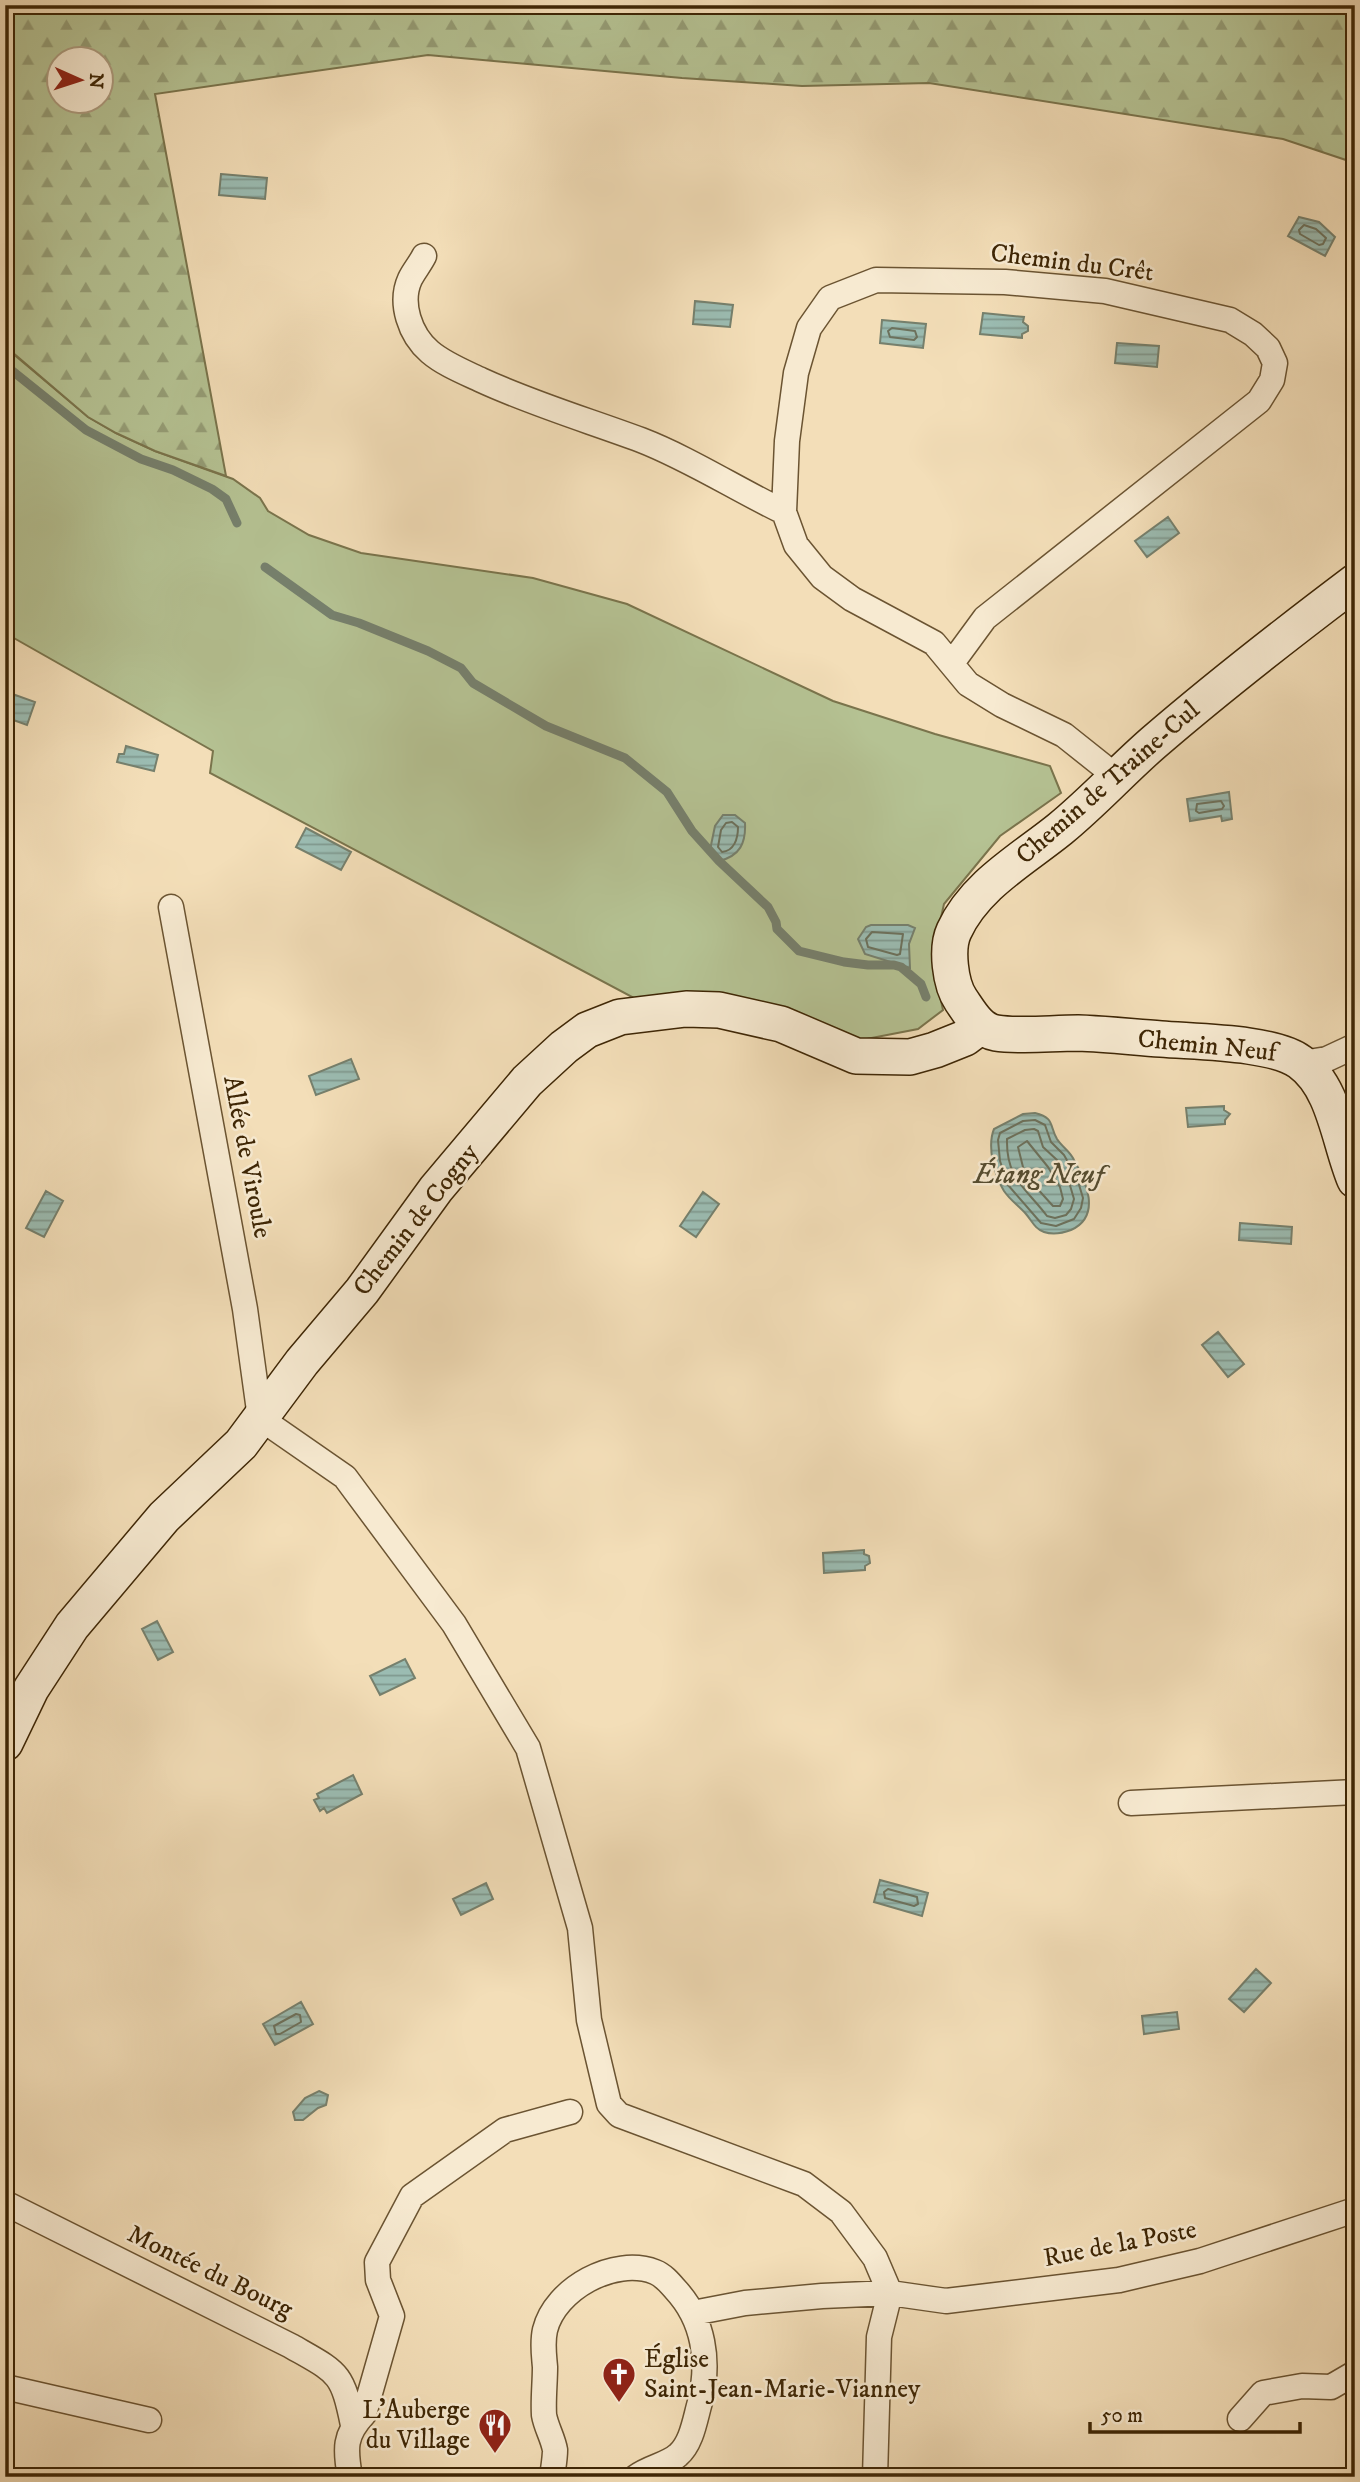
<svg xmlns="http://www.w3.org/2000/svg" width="1360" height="2482" font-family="'IM FELL DW Pica',serif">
<defs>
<pattern id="forest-firs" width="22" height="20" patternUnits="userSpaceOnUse" patternTransform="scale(1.75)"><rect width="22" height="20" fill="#b5c293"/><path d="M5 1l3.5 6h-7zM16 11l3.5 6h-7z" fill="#959d76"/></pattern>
<pattern id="water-rules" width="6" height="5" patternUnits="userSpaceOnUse" patternTransform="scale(1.75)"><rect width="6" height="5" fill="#9bbcb2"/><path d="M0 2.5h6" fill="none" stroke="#80998f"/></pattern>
</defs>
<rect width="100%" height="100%" fill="#f3deb8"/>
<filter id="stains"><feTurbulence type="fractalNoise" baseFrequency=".00286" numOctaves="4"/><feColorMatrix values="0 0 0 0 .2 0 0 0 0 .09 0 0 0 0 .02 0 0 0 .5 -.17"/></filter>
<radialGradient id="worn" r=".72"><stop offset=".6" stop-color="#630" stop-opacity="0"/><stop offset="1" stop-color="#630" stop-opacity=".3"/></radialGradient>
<path fill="#b5c293" stroke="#7a744c" stroke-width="2" d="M 5,347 L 88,417 L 116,433 L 155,451 L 233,479 L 260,498 L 268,511 L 309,535 L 361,553 L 533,578 L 627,604 L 833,701 L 935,734 L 1050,766 L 1061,793 L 1000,836 L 944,904 L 932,958 L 943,1010 L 918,1029 L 856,1041 L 649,1006 L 210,773 L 213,751 L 5,633 Z"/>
<path fill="url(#forest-firs)" stroke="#7a744c" stroke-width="2" fill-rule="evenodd" d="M 5,5 L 1355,5 L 1355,163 L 1283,139 L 929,83 L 802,86 L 682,78 L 428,55 L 155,94 L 226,476 L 155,451 L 116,433 L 88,417 L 5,346 ZM 60,60 L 102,60 L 102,102 L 60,102 Z"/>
<path fill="url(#water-rules)" stroke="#76806d" stroke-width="2" d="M 221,174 L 267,178 L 265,199 L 219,195 Z
M 1299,217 L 1319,222 L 1335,237 L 1325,256 L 1288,236 Z
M 695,301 L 733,305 L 730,327 L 693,324 Z
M 983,313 L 1024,317 L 1023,322 L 1028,326 L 1028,331 L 1022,334 L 1022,338 L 980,334 Z
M 882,320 L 926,324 L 923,348 L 880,343 Z
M 1117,343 L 1159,346 L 1157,367 L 1115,363 Z
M 1168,517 L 1179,533 L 1147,557 L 1135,541 Z
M 7,692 L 35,702 L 27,725 L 5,717 Z
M 126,746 L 158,755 L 154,771 L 117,762 L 119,754 L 124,754 Z
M 1229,792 L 1232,819 L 1222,821 L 1221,816 L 1190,821 L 1187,799 Z
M 723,815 L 735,815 L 745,823 C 746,843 740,856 719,861 L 710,850 L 715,826 Z
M 306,828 L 351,852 L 341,870 L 296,847 Z
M 871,925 L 908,925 L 915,928 L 909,944 L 910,968 L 865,954 L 858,939 L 866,927 Z
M 351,1059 L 359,1079 L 316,1095 L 309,1076 Z
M 1224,1106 L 1224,1110 L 1230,1114 L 1225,1120 L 1225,1124 L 1188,1127 L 1186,1108 Z
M 1035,1113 C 1055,1118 1049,1125 1057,1139 C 1062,1147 1070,1151 1074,1160 C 1086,1181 1102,1216 1071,1230 C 1063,1233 1053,1235 1044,1232 C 1035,1229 1032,1221 1026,1214 C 1019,1206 1010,1200 1004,1191 C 994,1175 987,1146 994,1129 L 1023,1114 Z
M 46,1191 L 63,1201 L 44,1237 L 26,1228 Z
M 703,1192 L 719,1204 L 696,1237 L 680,1226 Z
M 1240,1223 L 1292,1227 L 1291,1244 L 1239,1240 Z
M 1218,1332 L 1244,1364 L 1228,1377 L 1202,1345 Z
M 864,1550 L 864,1554 L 869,1556 L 870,1563 L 865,1566 L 865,1570 L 824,1573 L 823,1553 Z
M 157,1621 L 173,1652 L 158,1660 L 142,1629 Z
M 405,1659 L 415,1678 L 380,1695 L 370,1676 Z
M 353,1775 L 362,1794 L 327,1813 L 324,1808 L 320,1811 L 314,1800 L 319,1798 L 317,1794 Z
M 880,1880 L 928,1893 L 922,1916 L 874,1902 Z
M 486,1883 L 493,1899 L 461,1915 L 453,1899 Z
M 1256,1969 L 1271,1983 L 1244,2012 L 1229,1999 Z
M 301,2002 L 313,2024 L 275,2045 L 263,2024 Z
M 1177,2012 L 1179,2029 L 1144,2034 L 1142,2016 Z
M 319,2091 L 328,2095 L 326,2105 L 318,2108 L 303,2120 L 295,2120 L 293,2112 L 305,2098 Z"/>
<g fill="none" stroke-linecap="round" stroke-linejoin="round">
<path stroke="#6c715c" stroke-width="2" d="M 1304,225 L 1316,229 L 1326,238 L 1323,244 L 1319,245 L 1300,234 L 1299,230 Z
M 892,328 L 915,331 L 917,337 L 914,340 L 890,337 L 888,331 Z
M 1221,801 L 1224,806 L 1222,809 L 1199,813 L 1196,811 L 1197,804 Z
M 732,822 L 738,827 C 738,839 734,851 722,852 L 718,847 L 721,830 L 726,823 Z
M 872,932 L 903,934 L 900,954 L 897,955 L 868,947 L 866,939 Z
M 1035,1120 L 1045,1125 L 1051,1142 L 1064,1155 L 1077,1178 L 1083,1198 L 1081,1208 L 1074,1219 L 1056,1226 L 1041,1223 L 1008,1185 L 1000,1161 L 998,1140 L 1000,1133 L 1023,1121 Z
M 1034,1129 L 1038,1131 L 1043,1147 L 1057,1160 L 1069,1182 L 1074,1199 L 1071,1209 L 1066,1215 L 1055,1218 L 1047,1216 C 1026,1188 1006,1179 1007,1139 L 1025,1130 Z
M 1027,1141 L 1048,1167 L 1060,1187 L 1063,1199 L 1060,1206 L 1053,1206 L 1025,1175 L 1018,1147 Z
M 888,1889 L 917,1897 L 918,1904 L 914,1906 L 885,1898 L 884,1892 Z
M 296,2014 L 300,2015 L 301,2022 L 280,2034 L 276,2034 L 274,2026 Z"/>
<path stroke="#76806d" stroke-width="9" d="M 5,365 L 86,430 L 141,459 L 173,470 L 212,489 L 226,499 L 237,523
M 265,567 L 332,615 L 359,623 L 428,651 L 461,668 L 473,683 L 546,726 L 625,758 L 667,792 L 692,831 L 719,861 L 768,907 L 776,922 L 777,929 L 799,951 L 844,962 L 868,965 L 894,965 L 901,967 L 921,984 L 926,997"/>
<defs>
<path id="street" d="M 424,256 C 420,264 414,271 410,279 C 399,303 410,335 430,352 C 444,364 464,372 481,380 C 533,404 587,420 641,440 C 690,459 736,489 784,512
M 952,663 L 985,618 L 1259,401 L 1272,380 L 1275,363 L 1268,348 L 1253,334 L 1230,320 L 1105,291 L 1005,282 L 876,280 L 830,298 L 809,328 L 796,373 L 787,441 L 784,512 L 796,545 L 822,577 L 852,599 L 934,643 L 968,684 L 1002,705 L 1064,735 L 1118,778
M 171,907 L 245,1309 L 260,1418 L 345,1477 L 454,1624 L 528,1748 L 580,1928 L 589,2020 L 609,2104 L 619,2115 L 804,2184 L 841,2212 L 875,2258 L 890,2293 L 879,2337 L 875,2477
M 1302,1063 L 1327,1059 L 1355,1046
M 1131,1803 L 1355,1792
M 5,2203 L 291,2346 C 338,2373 342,2371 353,2425
M 693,2313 L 745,2303 L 822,2296 L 890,2293 L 946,2301 L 1119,2280 L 1200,2261 L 1355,2210
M 5,2387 L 149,2420
M 1240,2419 L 1263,2393 L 1302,2386 L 1331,2387 L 1355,2373
M 350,2477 C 345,2449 344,2435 364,2414 L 392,2316 L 378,2280 L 377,2262 L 412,2196 L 505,2130 L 570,2112
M 552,2477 C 553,2469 555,2459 555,2450 C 553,2438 546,2427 544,2415 C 543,2399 545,2383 545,2367 C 544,2355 542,2343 545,2330 C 555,2289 614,2256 655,2272 C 663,2275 669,2282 675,2289 C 704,2320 710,2361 700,2402 C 695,2419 692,2443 678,2455 C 667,2465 649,2467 636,2477"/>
<path id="secondary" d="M 1355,582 C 1286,634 1218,687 1153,743 C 1121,771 1093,802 1060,829 C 1023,859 975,885 954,931 C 946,948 950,984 961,1000 C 970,1013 979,1030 996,1033 C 1022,1037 1051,1033 1078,1033 C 1106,1034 1133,1037 1161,1039 C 1195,1042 1273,1042 1300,1062 C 1335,1087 1339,1142 1355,1180
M 5,1743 L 31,1689 L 72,1626 L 164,1517 L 241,1444 L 302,1362 L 362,1291 L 436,1189 L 527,1081 L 564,1047 L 587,1030 L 620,1017 L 686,1009 L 719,1010 L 781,1024 L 856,1056 L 910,1057 L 935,1050 L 965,1038 L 981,1026"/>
</defs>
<use href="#street" stroke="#6b5432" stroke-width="27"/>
<use href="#secondary" stroke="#3e2605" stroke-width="38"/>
<use href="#street" stroke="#f7ead1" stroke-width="24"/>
<use href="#secondary" stroke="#f7ead1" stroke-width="35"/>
</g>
<defs>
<symbol id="church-pin" viewBox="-11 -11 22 30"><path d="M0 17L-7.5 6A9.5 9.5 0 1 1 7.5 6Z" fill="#8f2418" stroke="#f7ead1"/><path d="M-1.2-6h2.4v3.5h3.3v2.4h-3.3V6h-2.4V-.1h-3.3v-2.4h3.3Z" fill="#fff"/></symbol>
<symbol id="restaurant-pin" viewBox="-11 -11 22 30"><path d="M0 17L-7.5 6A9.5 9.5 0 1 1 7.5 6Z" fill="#8f2418" stroke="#f7ead1"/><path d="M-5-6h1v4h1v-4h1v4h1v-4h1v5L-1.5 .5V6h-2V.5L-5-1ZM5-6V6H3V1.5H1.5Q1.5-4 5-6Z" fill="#fff"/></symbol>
</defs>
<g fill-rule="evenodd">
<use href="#church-pin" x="600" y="2355" width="38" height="52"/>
<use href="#restaurant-pin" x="476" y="2406" width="38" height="52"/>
</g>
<g text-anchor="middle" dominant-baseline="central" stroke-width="5" stroke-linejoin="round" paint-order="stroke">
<g font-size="26" fill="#3e2605" stroke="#f7ead1">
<text transform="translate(1072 263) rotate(7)">Chemin du Crêt</text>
<text transform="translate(1108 783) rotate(-41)">Chemin de Traine-Cul</text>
<text transform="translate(1207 1046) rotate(6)">Chemin Neuf</text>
<text transform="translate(247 1157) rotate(79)">Allée de Viroule</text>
<text transform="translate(416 1220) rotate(-52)">Chemin de Cogny</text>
<text transform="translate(1120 2244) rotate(-11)">Rue de la Poste</text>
<text transform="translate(210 2272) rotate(26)">Montée du Bourg</text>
</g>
<g font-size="26" fill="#3e2605" stroke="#f7ead1" text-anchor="start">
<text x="644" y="2359">Église<tspan x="644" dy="30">Saint-Jean-Marie-Vianney</tspan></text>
<text x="470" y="2410" text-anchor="end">L'Auberge<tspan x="470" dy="30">du Village</tspan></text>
</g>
<g font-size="28" font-style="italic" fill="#554c30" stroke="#f7ead1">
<text x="1039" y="1174">Étang Neuf</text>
</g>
</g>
<rect width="1360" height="2482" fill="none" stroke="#f3deb8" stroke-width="28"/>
<rect x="7" y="7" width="1346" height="2468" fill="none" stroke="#3e2605" stroke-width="3.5"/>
<rect x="14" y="14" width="1332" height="2454" fill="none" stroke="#3e2605" stroke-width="2"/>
<g transform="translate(80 80) rotate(93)"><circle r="33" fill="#f7ead1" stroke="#ad9c7f" stroke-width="2"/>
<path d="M0-5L12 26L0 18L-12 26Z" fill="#8f2418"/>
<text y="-10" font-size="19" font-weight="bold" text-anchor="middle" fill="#3e2605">N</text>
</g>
<path d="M1090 2422v10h210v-10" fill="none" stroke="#3e2605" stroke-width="3.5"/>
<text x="1101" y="2422" font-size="21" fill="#3e2605" stroke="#f7ead1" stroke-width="5" paint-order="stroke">50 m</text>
<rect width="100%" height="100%" filter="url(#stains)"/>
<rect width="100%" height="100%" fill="url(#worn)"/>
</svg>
